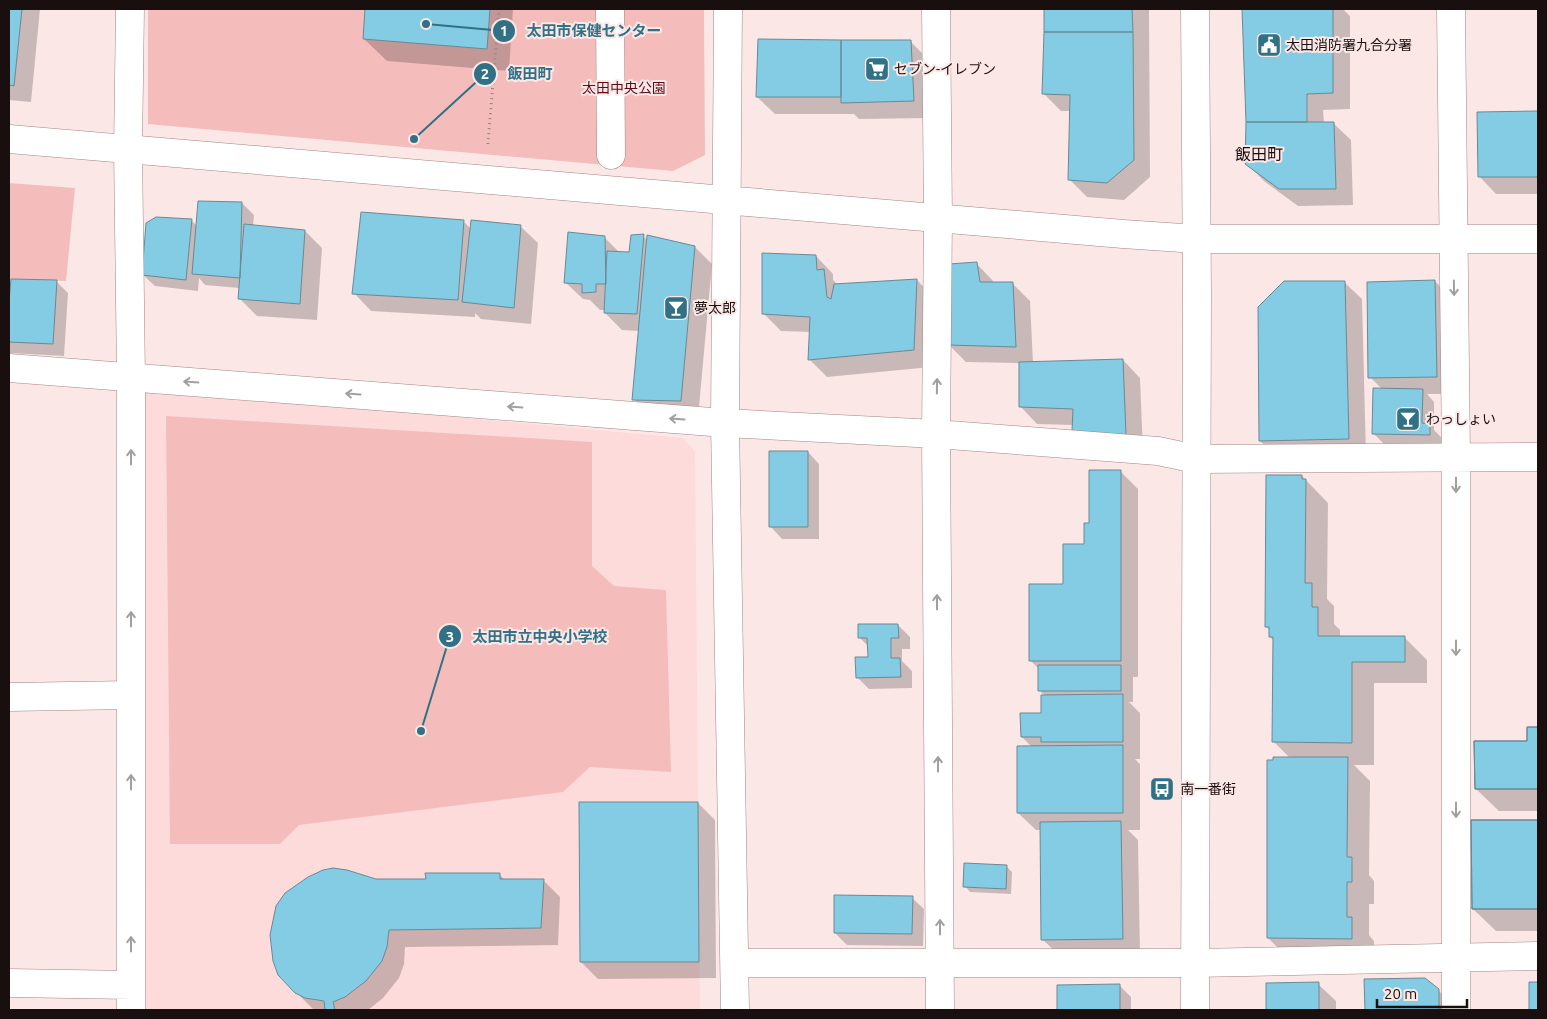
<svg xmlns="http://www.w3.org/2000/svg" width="1547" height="1019" font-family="Ubuntu,'Noto Sans JP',sans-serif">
<rect width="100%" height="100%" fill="#fce7e7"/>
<path fill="#fddbda" d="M 145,388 L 683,438 L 695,451 L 700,1010 L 146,1010 L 142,396 Z"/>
<path fill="#f4bdbc" d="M 148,9 L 704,9 L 705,155 L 673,171 L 148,124 Z
M 9,183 L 75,188 L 66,281 L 11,279 L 9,302 Z
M 166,416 L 592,442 L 592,566 L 614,586 L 666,590 L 671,772 L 590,767 L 563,792 L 299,825 L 280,844 L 170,844 Z"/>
<path fill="#0003" d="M 9,9 L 40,9 L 31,102 L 9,100 Z
M 366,9 L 513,9 L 509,71 L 387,61 L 364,39 Z
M 1045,9 L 1149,9 L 1150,177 L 1124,200 L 1087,197 L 1070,180 L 1071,111 L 1061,111 L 1044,94 Z
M 1244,9 L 1343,9 L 1350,16 L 1350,109 L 1323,110 L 1324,123 L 1333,123 L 1351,140 L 1353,205 L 1298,206 L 1264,181 L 1246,163 L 1248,122 Z
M 911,42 L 928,59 L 931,118 L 859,119 L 854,114 L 775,114 L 757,97 Z
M 1478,113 L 1538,113 L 1538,194 L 1496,194 L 1479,176 Z
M 242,203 L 254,215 L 253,226 L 305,231 L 322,248 L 317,320 L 257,316 L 240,299 L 240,288 L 205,285 L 199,278 L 198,291 L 155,286 L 143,275 L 191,220 L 197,226 Z
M 463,221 L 471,229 L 520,226 L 538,243 L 531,324 L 481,319 L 475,313 L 475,317 L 371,311 L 354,293 Z
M 643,236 L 648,241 L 695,247 L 712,264 L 698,418 L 651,417 L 634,399 L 640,331 L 622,330 L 605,313 L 605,310 L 600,310 L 590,300 L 583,299 L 565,282 L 604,237 L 620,253 L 630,253 Z
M 816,256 L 833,274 L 833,280 L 838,285 L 917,280 L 934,298 L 931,367 L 827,377 L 809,359 L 811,332 L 781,331 L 763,313 Z
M 976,263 L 993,281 L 994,283 L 1012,283 L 1030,301 L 1033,363 L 1123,360 L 1140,378 L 1143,452 L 1074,425 L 1037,424 L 1020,406 L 1020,363 L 966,362 L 949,345 Z
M 12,280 L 56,281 L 68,293 L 64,356 L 9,353 L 9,314 Z
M 1435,281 L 1452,299 L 1454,394 L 1427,394 L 1434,402 L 1434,430 L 1441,437 L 1441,446 L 1385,445 L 1373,433 L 1382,389 L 1370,377 Z
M 1344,282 L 1362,299 L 1366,456 L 1278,458 L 1260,441 Z
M 808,452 L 819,464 L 819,539 L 782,539 L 771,527 Z
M 1120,471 L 1138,489 L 1138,677 L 1133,677 L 1133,702 L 1129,702 L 1140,713 L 1140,759 L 1135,759 L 1140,764 L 1140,830 L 1128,830 L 1138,840 L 1140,955 L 1060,956 L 1042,939 L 1041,830 L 1036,830 L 1018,813 L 1032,747 L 1022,737 L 1042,715 L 1045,696 L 1040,691 L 1040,670 L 1031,661 L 1064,585 L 1085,545 L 1090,525 Z
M 1302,476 L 1328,503 L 1327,599 L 1334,606 L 1334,624 L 1340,630 L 1340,637 L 1405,638 L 1427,660 L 1427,683 L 1374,683 L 1374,765 L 1354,765 L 1370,781 L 1369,875 L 1374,881 L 1374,904 L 1369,904 L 1369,935 L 1374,941 L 1374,960 L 1290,960 L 1268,938 L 1290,758 L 1274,742 L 1274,641 L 1270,637 L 1270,631 L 1266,626 Z
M 898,625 L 910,637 L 910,649 L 902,649 L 902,661 L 912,671 L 912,688 L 869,689 L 857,677 L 869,658 L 869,647 L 860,638 Z
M 1528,729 L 1538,729 L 1538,811 L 1499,811 L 1476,789 L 1529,742 Z
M 698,803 L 715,820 L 716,978 L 598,979 L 581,962 Z
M 1538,821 L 1538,931 L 1496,931 L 1473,909 L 1473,822 Z
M 1006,866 L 1012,872 L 1011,894 L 970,892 L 965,886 Z
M 499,874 L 505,880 L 543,880 L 560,897 L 558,945 L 405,947 L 404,964 L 399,978 L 383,998 L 368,1010 L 314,1010 L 279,975 L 376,880 L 427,880 Z
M 912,898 L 924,909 L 923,946 L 847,945 L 835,933 Z
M 1366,980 L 1438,990 L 1450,1002 L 1450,1010 L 1366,1010 Z
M 1267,984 L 1318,984 L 1336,1001 L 1336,1010 L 1268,1010 Z
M 1119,985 L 1131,997 L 1131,1010 L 1058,1010 L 1058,986 Z"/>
<path fill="#83cce3" stroke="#6b8993" d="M 9,9 L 22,9 L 14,86 L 9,85 Z
M 365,9 L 490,9 L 487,49 L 363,39 Z
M 1044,9 L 1132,9 L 1133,32 L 1044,32 Z
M 1242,9 L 1333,9 L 1333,93 L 1307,94 L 1307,122 L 1246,122 Z
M 1044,32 L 1133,32 L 1134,160 L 1107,183 L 1068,180 L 1070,95 L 1042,94 Z
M 758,39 L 841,40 L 841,97 L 756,97 Z
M 841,40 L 911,40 L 914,101 L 841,103 Z
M 1538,111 L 1538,177 L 1478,177 L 1477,112 Z
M 1246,122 L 1334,122 L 1336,189 L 1279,189 L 1245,164 Z
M 198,201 L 242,202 L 240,278 L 192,274 Z
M 361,212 L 464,220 L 458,300 L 352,294 Z
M 156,217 L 192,219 L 186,280 L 142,275 L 146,223 Z
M 471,220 L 521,225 L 514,308 L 462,302 Z
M 244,224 L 305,230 L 300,304 L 238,299 Z
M 568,232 L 605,236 L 606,284 L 596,284 L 596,292 L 582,293 L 582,284 L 564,283 Z
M 644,234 L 637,314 L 604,313 L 607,251 L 629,252 L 631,235 Z
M 647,235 L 695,246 L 681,401 L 632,400 Z
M 762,253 L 816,255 L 817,270 L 824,269 L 827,297 L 831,299 L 834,284 L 917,279 L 914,350 L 808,360 L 810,317 L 762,314 Z
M 977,262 L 980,282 L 1013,282 L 1016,347 L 948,345 L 949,264 Z
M 11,279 L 57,280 L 53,344 L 9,342 L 9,302 Z
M 1435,280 L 1437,377 L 1368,378 L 1367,282 Z
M 1284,281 L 1345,281 L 1349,439 L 1259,441 L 1258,307 Z
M 1123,359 L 1126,435 L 1072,431 L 1073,409 L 1019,407 L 1019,362 Z
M 1373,388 L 1423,389 L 1422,423 L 1430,424 L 1430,435 L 1372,434 Z
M 769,451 L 808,451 L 808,527 L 769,527 Z
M 1089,470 L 1121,470 L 1121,661 L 1029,661 L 1029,584 L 1063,584 L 1063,544 L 1084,544 L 1084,523 L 1089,523 Z
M 1266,475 L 1302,475 L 1302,479 L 1306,479 L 1305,583 L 1312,583 L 1312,607 L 1318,607 L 1318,636 L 1405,636 L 1405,662 L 1352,662 L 1352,743 L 1272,742 L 1273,637 L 1269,637 L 1269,627 L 1265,627 Z
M 858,624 L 898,624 L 899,638 L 891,638 L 891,658 L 900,658 L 901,677 L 856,678 L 855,657 L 868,657 L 867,638 L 858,638 Z
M 1038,665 L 1121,665 L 1121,691 L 1038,691 Z
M 1123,694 L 1123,742 L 1041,742 L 1041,737 L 1021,737 L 1020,713 L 1041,713 L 1041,695 Z
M 1527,727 L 1538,727 L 1538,789 L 1475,789 L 1474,741 L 1527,741 Z
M 1527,727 L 1538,727 L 1538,789 L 1475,789 L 1474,741 L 1527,741 Z
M 1123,745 L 1123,813 L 1017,813 L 1017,746 Z
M 1273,757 L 1348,757 L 1347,857 L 1352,857 L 1352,882 L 1347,882 L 1347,917 L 1352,917 L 1352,939 L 1267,938 L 1267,760 L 1273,760 Z
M 579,802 L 698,802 L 699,962 L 580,962 Z
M 1471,820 L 1538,820 L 1538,909 L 1472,909 Z
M 1471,820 L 1538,820 L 1538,909 L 1472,909 Z
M 1121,821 L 1123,939 L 1041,940 L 1040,822 Z
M 964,863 L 1007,865 L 1006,889 L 963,887 Z
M 333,868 L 347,870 L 376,879 L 426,879 L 425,873 L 500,873 L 500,879 L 544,879 L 541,928 L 389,930 L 387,947 L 382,961 L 366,981 L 345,997 L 333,1002 L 335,1010 L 325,1010 L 324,1001 L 305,998 L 295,993 L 278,975 L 273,961 L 270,935 L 276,906 L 285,893 L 308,877 L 323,870 Z
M 834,895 L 913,896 L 912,934 L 834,933 Z
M 1425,978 L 1439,989 L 1439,1010 L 1365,1010 L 1364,979 Z
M 1319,982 L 1319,1010 L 1266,1010 L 1266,983 Z
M 1529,982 L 1538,982 L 1538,1010 L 1529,1010 Z
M 1120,984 L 1120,1010 L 1057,1010 L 1057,985 Z"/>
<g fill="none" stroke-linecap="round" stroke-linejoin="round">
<defs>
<path id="street" d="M 130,9 L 128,149 L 131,378 L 131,1010
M 610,9 L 611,155
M 936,9 L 938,218 L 936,434 L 940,1010
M 1451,9 L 1456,457 L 1456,1010
M 9,368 L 725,423 L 936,434 L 1158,451 L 1196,459 L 1538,457
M 9,697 L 131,695
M 735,963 L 1194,963
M 9,983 L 131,985"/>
<path id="secondary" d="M 728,9 L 725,423 L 735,1010
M 9,139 L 1123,234 L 1197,239 L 1538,239
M 1194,963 L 1538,956
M 1195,1010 L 1197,293 L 1195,9"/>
</defs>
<use href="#street" stroke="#a38584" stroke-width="29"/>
<use href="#secondary" stroke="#a38584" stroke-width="29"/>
<path stroke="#948484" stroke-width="3" stroke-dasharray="1 4" stroke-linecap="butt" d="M 488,144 L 499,9"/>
<use href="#street" stroke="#fff" stroke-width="28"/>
<use href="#secondary" stroke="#fff" stroke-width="28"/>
</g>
<defs><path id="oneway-shaft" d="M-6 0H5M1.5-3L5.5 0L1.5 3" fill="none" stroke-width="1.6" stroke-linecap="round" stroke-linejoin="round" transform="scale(1.25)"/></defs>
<g stroke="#a39f9f">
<use href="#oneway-shaft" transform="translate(1454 288) rotate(89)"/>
<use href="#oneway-shaft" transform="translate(191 382) rotate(-176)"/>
<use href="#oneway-shaft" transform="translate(937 386) rotate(-89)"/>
<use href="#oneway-shaft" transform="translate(353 394) rotate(-176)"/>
<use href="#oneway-shaft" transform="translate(515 407) rotate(-176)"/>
<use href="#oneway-shaft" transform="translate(677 419) rotate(-176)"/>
<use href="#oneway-shaft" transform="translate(131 457) rotate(-90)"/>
<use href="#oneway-shaft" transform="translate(1456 485) rotate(90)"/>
<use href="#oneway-shaft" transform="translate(937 602) rotate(-90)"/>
<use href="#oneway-shaft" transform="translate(131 619) rotate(-90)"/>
<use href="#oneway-shaft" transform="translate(1456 648) rotate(90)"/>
<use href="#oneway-shaft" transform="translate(938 764) rotate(-90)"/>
<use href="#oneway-shaft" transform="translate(131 782) rotate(-90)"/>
<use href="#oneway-shaft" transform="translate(1456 810) rotate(90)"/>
<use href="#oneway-shaft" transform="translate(940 927) rotate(-90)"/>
<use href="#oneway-shaft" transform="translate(131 944) rotate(-90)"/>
</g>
<defs>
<symbol id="civic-square" viewBox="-11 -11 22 22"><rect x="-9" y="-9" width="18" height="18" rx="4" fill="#317185" stroke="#fce7e7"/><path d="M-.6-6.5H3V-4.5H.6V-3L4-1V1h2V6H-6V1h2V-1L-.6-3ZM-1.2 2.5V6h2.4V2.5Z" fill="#fff"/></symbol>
<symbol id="supermarket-square" viewBox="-11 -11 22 22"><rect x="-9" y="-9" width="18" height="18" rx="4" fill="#317185" stroke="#fce7e7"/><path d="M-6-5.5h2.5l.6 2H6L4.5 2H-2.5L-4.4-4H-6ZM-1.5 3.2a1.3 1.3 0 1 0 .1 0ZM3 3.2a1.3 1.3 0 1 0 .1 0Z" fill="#fff"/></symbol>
<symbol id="bar-square" viewBox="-11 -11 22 22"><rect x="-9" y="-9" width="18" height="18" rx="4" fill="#317185" stroke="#fce7e7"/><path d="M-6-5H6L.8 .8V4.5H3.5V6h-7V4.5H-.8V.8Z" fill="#fff"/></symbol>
<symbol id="bus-square" viewBox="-11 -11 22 22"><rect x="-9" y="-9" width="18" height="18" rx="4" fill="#317185" stroke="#fce7e7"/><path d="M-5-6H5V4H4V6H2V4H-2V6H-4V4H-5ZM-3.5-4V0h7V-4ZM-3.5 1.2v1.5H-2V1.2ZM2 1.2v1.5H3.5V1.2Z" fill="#fff"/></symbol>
</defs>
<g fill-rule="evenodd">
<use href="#civic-square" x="1255" y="31" width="28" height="28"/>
<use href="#supermarket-square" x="863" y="55" width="28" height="28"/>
<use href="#bar-square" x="662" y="294" width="28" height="28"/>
<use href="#bar-square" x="1394" y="405" width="28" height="28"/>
<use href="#bus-square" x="1148" y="775" width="28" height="28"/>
</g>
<g text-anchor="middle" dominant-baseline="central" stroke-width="4" stroke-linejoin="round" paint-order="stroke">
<g font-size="14" fill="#1a0f0f" stroke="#fce7e7" text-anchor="start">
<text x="1286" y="45">太田消防署九合分署</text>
<text x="894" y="69">セブン-イレブン</text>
<text x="694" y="308">夢太郎</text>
<text x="1426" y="419">わっしょい</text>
<text x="1180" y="789">南一番街</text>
</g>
<g font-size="14" fill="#5b0d18" stroke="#fce7e7">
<text x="624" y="88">太田中央公園</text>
</g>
<g font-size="16" fill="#1a0f0f" stroke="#fce7e7">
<text x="1259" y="154">飯田町</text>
</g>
</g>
<path fill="none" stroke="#317185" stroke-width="2" d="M426 24L504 31M414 139L485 74M421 731L450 636"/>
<g fill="#317185" stroke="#fce7e7" stroke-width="2">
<circle cx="426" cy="24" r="5"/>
<circle cx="414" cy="139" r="5"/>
<circle cx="421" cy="731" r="5"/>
<circle cx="504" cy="31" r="12"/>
<circle cx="485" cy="74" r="12"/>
<circle cx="450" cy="636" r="12"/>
</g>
<g font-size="15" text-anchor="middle" font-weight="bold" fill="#fff">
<text x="504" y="36">1</text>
<text x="485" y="79">2</text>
<text x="450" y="642">3</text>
</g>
<g font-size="15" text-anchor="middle" font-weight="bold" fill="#317185" stroke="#fce7e7" stroke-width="4" stroke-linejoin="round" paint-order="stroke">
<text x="594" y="36">太田市保健センター</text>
<text x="530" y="79">飯田町</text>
<text x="540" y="642">太田市立中央小学校</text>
</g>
<rect width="1547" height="1019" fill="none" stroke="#1a0f0f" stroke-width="20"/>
<path d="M1377 999v8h90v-8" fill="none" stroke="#1a0f0f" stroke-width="2.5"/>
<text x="1384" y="999" font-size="15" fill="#1a0f0f" stroke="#fce7e7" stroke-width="4" paint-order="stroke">20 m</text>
</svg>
